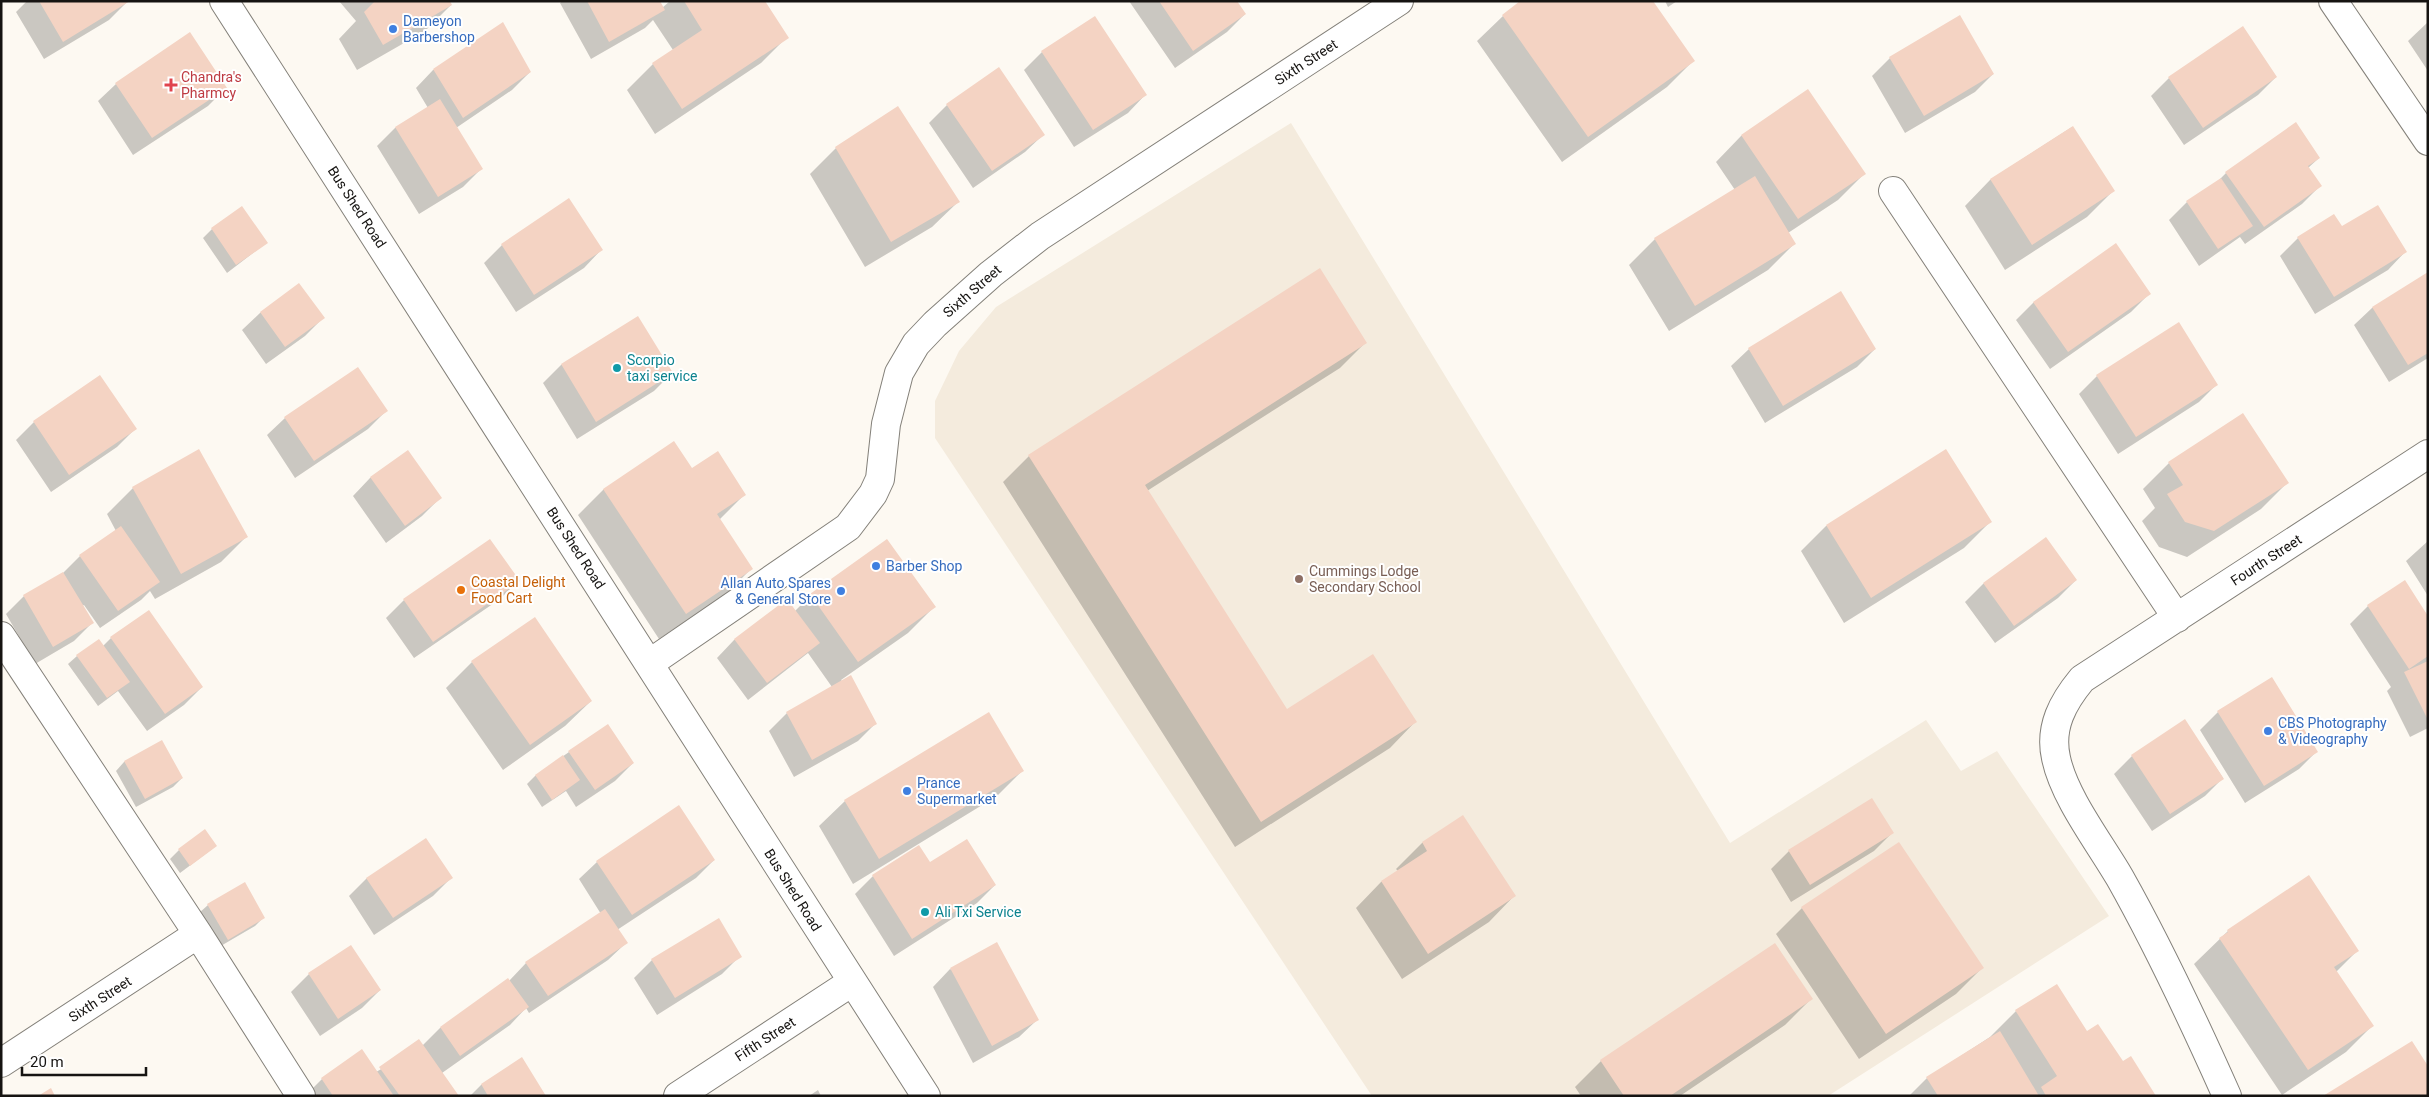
<svg xmlns="http://www.w3.org/2000/svg" width="2429" height="1097" font-family="Roboto,sans-serif">
<rect width="100%" height="100%" fill="#fdf9f2"/>
<path fill="#f4ebdd" d="M 1291,123 L 1730,843 L 1926,720 L 1961,771 L 1997,751 L 2109,916 L 1828,1096 L 1372,1096 L 935,438 L 935,401 L 959,351 L 996,307 Z"/>
<path fill="#0003" d="M 27,1 L 127,1 L 127,2 L 109,20 L 44,59 L 16,12 Z
M 339,1 L 448,1 L 451,5 L 425,31 L 357,70 L 339,39 L 356,21 Z
M 562,1 L 658,1 L 662,8 L 670,1 L 764,1 L 787,37 L 761,63 L 655,134 L 627,90 L 653,64 L 673,50 L 653,20 L 645,28 L 591,59 L 560,3 Z
M 1129,1 L 1236,1 L 1245,14 L 1227,32 L 1175,68 Z
M 1665,1 L 1677,1 L 1668,7 Z
M 1503,16 L 1693,61 L 1667,87 L 1562,162 L 1477,41 Z
M 2428,22 L 2428,71 L 2408,41 Z
M 1042,52 L 1145,95 L 1128,113 L 1074,147 L 1024,70 Z
M 1890,58 L 1993,74 L 1975,92 L 1905,133 L 1872,76 Z
M 433,70 L 530,72 L 512,90 L 456,128 L 481,169 L 463,187 L 419,214 L 377,146 L 395,128 L 428,108 L 416,88 Z
M 2276,77 L 2258,95 L 2184,145 L 2151,96 L 2169,78 Z
M 116,84 L 226,88 L 208,106 L 133,155 L 98,101 Z
M 1807,91 L 1864,174 L 1838,200 L 1788,233 L 1794,244 L 1768,270 L 1669,331 L 1629,265 L 1655,239 L 1735,190 L 1716,162 L 1741,136 Z
M 947,105 L 1043,135 L 1025,152 L 973,188 L 929,123 Z
M 2072,127 L 2113,191 L 2087,217 L 2005,270 L 1965,206 L 1990,180 Z
M 836,148 L 958,202 L 932,227 L 865,267 L 810,174 Z
M 2319,158 L 2308,168 L 2320,186 L 2302,204 L 2245,244 L 2240,237 L 2199,266 L 2169,220 L 2187,202 L 2215,184 L 2226,173 Z
M 569,200 L 601,250 L 584,268 L 516,312 L 484,263 L 502,245 Z
M 2334,216 L 2341,228 L 2405,252 L 2388,270 L 2315,314 L 2280,256 L 2298,238 Z
M 212,229 L 266,243 L 227,273 L 203,238 Z
M 2428,274 L 2428,358 L 2389,382 L 2354,325 L 2372,308 Z
M 298,285 L 323,318 L 305,336 L 266,364 L 242,330 L 260,313 Z
M 2149,294 L 2131,312 L 2050,369 L 2016,320 L 2034,302 Z
M 637,318 L 672,373 L 654,391 L 577,439 L 543,383 L 561,365 Z
M 1366,342 L 1340,368 L 1147,491 L 1287,711 L 1415,722 L 1390,748 L 1235,847 L 1003,482 L 1029,456 Z
M 1749,349 L 1875,349 L 1857,367 L 1765,423 L 1731,366 Z
M 2097,376 L 2217,384 L 2199,402 L 2118,454 L 2079,394 Z
M 386,411 L 368,429 L 295,478 L 267,435 L 285,418 Z
M 34,422 L 135,429 L 117,447 L 51,492 L 16,440 Z
M 407,452 L 440,498 L 422,516 L 386,543 L 353,496 L 370,478 Z
M 2169,463 L 2287,483 L 2261,509 L 2187,557 L 2159,547 L 2142,521 L 2155,508 L 2143,489 Z
M 692,470 L 745,494 L 719,520 L 751,569 L 725,595 L 659,639 L 578,515 L 604,489 Z
M 133,488 L 247,536 L 221,562 L 155,599 L 150,591 L 141,600 L 100,628 L 84,605 L 82,606 L 92,623 L 74,641 L 35,664 L 6,614 L 24,596 L 62,574 L 80,556 L 116,531 L 107,514 Z
M 1990,522 L 1964,548 L 1844,623 L 1801,551 L 1826,526 Z
M 2046,539 L 2076,580 L 2058,598 L 1995,643 L 1965,602 L 1983,584 Z
M 2428,541 L 2428,596 L 2406,561 Z
M 518,581 L 500,599 L 414,658 L 386,618 L 404,600 Z
M 811,595 L 934,607 L 908,633 L 841,680 L 876,723 L 858,741 L 794,777 L 769,731 L 787,713 L 832,687 L 808,653 L 748,700 L 717,658 L 734,640 L 786,601 L 794,612 Z
M 2368,606 L 2428,618 L 2428,728 L 2410,737 L 2387,691 L 2391,687 L 2350,624 Z
M 111,638 L 202,687 L 184,705 L 147,731 L 118,691 L 98,706 L 68,664 L 77,656 L 103,646 Z
M 472,662 L 591,701 L 565,726 L 503,770 L 446,688 Z
M 2218,712 L 2317,751 L 2299,769 L 2245,803 L 2200,730 Z
M 2185,721 L 2223,778 L 2205,796 L 2152,831 L 2114,774 L 2132,756 Z
M 161,742 L 182,778 L 173,787 L 136,807 L 116,771 L 124,762 Z
M 569,752 L 633,763 L 615,781 L 576,807 L 566,791 L 542,807 L 527,784 L 535,776 Z
M 1023,770 L 997,796 L 853,884 L 819,826 L 845,801 Z
M 1463,817 L 1514,896 L 1489,922 L 1402,979 L 1356,908 L 1381,882 L 1398,871 L 1396,869 L 1422,843 Z
M 1892,833 L 1874,851 L 1791,902 L 1771,869 L 1789,851 Z
M 1899,844 L 1982,968 L 1956,994 L 1859,1059 L 1776,934 L 1802,908 Z
M 216,846 L 180,873 L 170,859 L 179,850 Z
M 714,860 L 696,878 L 617,930 L 626,943 L 608,960 L 529,1013 L 526,1008 L 510,1025 L 442,1073 L 457,1096 L 305,1096 L 322,1079 L 376,1072 L 422,1046 L 440,1028 L 509,981 L 526,963 L 601,914 L 579,879 L 597,862 Z
M 929,864 L 995,885 L 977,903 L 894,956 L 855,894 L 873,876 Z
M 367,878 L 451,878 L 433,896 L 374,935 L 349,896 Z
M 208,905 L 264,917 L 255,926 L 219,947 L 199,913 Z
M 2228,931 L 2358,950 L 2336,972 L 2372,1026 L 2346,1052 L 2282,1095 L 2194,964 Z
M 740,956 L 722,974 L 657,1015 L 634,978 L 652,960 Z
M 950,969 L 1037,1020 L 1019,1037 L 973,1063 L 933,987 Z
M 309,974 L 380,990 L 362,1008 L 320,1036 L 291,992 Z
M 1811,999 L 1785,1025 L 1680,1096 L 1581,1096 L 1575,1087 L 1601,1061 Z
M 2016,1011 L 2086,1032 L 2122,1063 L 2155,1096 L 1909,1096 L 1927,1078 L 1990,1037 Z
M 522,1059 L 545,1096 L 470,1096 L 481,1085 Z
M 818,1090 L 821,1096 L 809,1096 Z"/>
<path fill="#f4d3c3" d="M 39,1 L 130,1 L 63,42 Z
M 375,1 L 450,1 L 452,5 L 383,45 L 364,12 Z
M 587,1 L 660,1 L 665,10 L 609,42 Z
M 684,1 L 765,1 L 789,38 L 682,109 L 652,63 L 702,30 Z
M 1159,1 L 1237,1 L 1246,14 L 1193,51 Z
M 1520,1 L 1653,1 L 1695,61 L 1588,137 L 1502,15 Z
M 1960,15 L 1994,74 L 1924,116 L 1889,57 Z
M 1095,16 L 1147,95 L 1093,130 L 1041,51 Z
M 503,22 L 531,72 L 463,118 L 433,69 Z
M 2243,26 L 2277,77 L 2203,128 L 2168,77 Z
M 190,32 L 227,88 L 152,138 L 115,83 Z
M 999,67 L 1045,135 L 992,171 L 946,104 Z
M 1808,89 L 1866,174 L 1798,219 L 1741,135 Z
M 440,99 L 483,169 L 438,197 L 395,127 Z
M 898,106 L 960,202 L 891,242 L 835,147 Z
M 2296,122 L 2320,158 L 2308,166 L 2322,186 L 2264,227 L 2225,172 Z
M 2073,126 L 2115,191 L 2032,245 L 1990,179 Z
M 1755,176 L 1796,244 L 1695,306 L 1654,238 Z
M 2221,178 L 2253,226 L 2218,249 L 2186,201 Z
M 569,198 L 603,250 L 534,295 L 501,244 Z
M 2378,205 L 2407,252 L 2334,297 L 2297,237 L 2334,214 L 2342,226 Z
M 242,206 L 268,243 L 236,265 L 211,228 Z
M 2116,243 L 2151,294 L 2068,352 L 2033,302 Z
M 1320,268 L 1367,343 L 1145,485 L 1287,709 L 1373,654 L 1417,722 L 1261,822 L 1028,455 Z
M 2428,272 L 2428,353 L 2408,365 L 2372,307 Z
M 299,283 L 325,318 L 285,347 L 260,312 Z
M 1841,291 L 1876,349 L 1783,406 L 1748,348 Z
M 638,316 L 673,373 L 596,422 L 561,364 Z
M 2179,322 L 2218,385 L 2136,437 L 2096,375 Z
M 358,367 L 388,411 L 314,461 L 284,417 Z
M 100,375 L 137,429 L 69,475 L 33,421 Z
M 2243,413 L 2289,483 L 2214,531 L 2185,522 L 2167,494 L 2183,485 L 2168,462 Z
M 674,441 L 692,468 L 718,451 L 746,495 L 717,514 L 753,569 L 686,614 L 603,489 Z
M 199,449 L 248,537 L 181,574 L 132,487 Z
M 1946,449 L 1992,522 L 1871,598 L 1826,525 Z
M 408,450 L 442,498 L 405,526 L 370,477 Z
M 121,526 L 160,582 L 118,611 L 79,555 Z
M 2046,537 L 2077,580 L 2014,626 L 1983,583 Z
M 490,539 L 520,581 L 433,642 L 403,599 Z
M 887,539 L 936,607 L 858,662 L 810,594 Z
M 63,572 L 94,623 L 53,647 L 23,595 Z
M 2405,580 L 2428,616 L 2428,656 L 2409,669 L 2367,605 Z
M 787,599 L 820,643 L 767,683 L 734,639 Z
M 149,610 L 203,687 L 165,714 L 110,637 Z
M 535,617 L 592,701 L 530,745 L 471,661 Z
M 99,639 L 130,682 L 107,698 L 76,655 Z
M 2428,661 L 2428,720 L 2404,672 Z
M 851,675 L 877,724 L 812,760 L 786,712 Z
M 2272,677 L 2318,752 L 2264,786 L 2217,711 Z
M 989,712 L 1024,771 L 879,859 L 844,800 Z
M 2185,719 L 2224,779 L 2170,814 L 2131,755 Z
M 608,724 L 634,763 L 595,790 L 568,751 Z
M 162,740 L 183,778 L 145,799 L 124,761 Z
M 563,755 L 580,780 L 552,800 L 535,775 Z
M 1872,798 L 1894,833 L 1810,885 L 1788,850 Z
M 679,805 L 715,860 L 632,915 L 596,861 Z
M 1463,815 L 1516,896 L 1428,954 L 1381,881 L 1427,851 L 1422,842 Z
M 205,829 L 217,846 L 190,866 L 178,849 Z
M 426,838 L 453,878 L 393,918 L 366,878 Z
M 967,839 L 996,885 L 912,939 L 872,875 L 919,845 L 930,862 Z
M 1899,842 L 1984,968 L 1886,1034 L 1801,907 Z
M 2309,875 L 2359,951 L 2334,967 L 2374,1026 L 2308,1070 L 2219,938 L 2228,932 L 2227,930 Z
M 245,882 L 265,918 L 228,940 L 207,904 Z
M 605,909 L 628,943 L 548,996 L 525,962 Z
M 719,918 L 742,957 L 675,998 L 651,959 Z
M 997,942 L 1039,1020 L 992,1046 L 950,968 Z
M 1775,943 L 1813,999 L 1670,1096 L 1624,1096 L 1600,1060 Z
M 351,945 L 381,990 L 338,1019 L 308,973 Z
M 508,978 L 529,1007 L 460,1056 L 440,1027 Z
M 2057,984 L 2087,1031 L 2098,1024 L 2123,1061 L 2131,1056 L 2156,1096 L 2046,1096 L 2041,1087 L 2057,1076 L 2015,1010 Z
M 2000,1031 L 2039,1096 L 1938,1096 L 1926,1077 Z
M 419,1039 L 459,1096 L 400,1096 L 379,1067 Z
M 2412,1041 L 2428,1066 L 2428,1096 L 2323,1096 Z
M 362,1049 L 394,1096 L 333,1096 L 321,1078 Z
M 522,1057 L 546,1096 L 488,1096 L 481,1084 Z
M 51,1088 L 55,1096 L 38,1096 Z"/>
<g fill="none" stroke-linecap="round" stroke-linejoin="round">
<defs>
<path id="minor" d="M 224,1 L 926,1096
M 2333,1 L 2428,141
M 1893,191 L 2177,618
M 1,636 L 198,934 L 301,1096
M 650,663 L 848,527 L 873,494 L 880,479 L 886,424 L 899,373 L 916,344 L 935,324 L 991,274 L 1040,236 L 1399,1
M 1,1063 L 198,934
M 678,1096 L 852,982
M 2227,1096 C 2194,1022 2160,949 2120,878 C 2099,842 2064,797 2056,758 C 2049,727 2063,702 2082,679 L 2428,454"/>
</defs>
<use href="#minor" stroke="#84817a" stroke-width="30"/>
<use href="#minor" stroke="#fff" stroke-width="28"/>
</g>
<g fill="#3f7fe0" stroke="#fff" stroke-width="2">
<circle cx="393" cy="29" r="5"/>
<circle cx="876" cy="566" r="5"/>
<circle cx="841" cy="591" r="5"/>
<circle cx="2268" cy="731" r="5"/>
<circle cx="907" cy="791" r="5"/>
</g>
<path fill="#e0444e" stroke="#fff" stroke-width="2" d="M168.5 77.5h5v5h5v5h-5v5h-5v-5h-5v-5h5z"/>
<g fill="#0f9aa8" stroke="#fff" stroke-width="2">
<circle cx="617" cy="368" r="5"/>
<circle cx="925" cy="912" r="5"/>
</g>
<circle fill="#8d6e63" stroke="#fff" stroke-width="2" cx="1299" cy="579" r="5"/>
<circle fill="#e8710a" stroke="#fff" stroke-width="2" cx="461" cy="590" r="5"/>
<g text-anchor="middle" dominant-baseline="central" stroke-width="4" stroke-linejoin="round" paint-order="stroke">
<g font-size="14" fill="#366cbe" stroke="#fff" text-anchor="start">
<text x="403" y="21">Dameyon<tspan x="403" dy="16">Barbershop</tspan></text>
<text x="886" y="566">Barber Shop</text>
<text x="831" y="583" text-anchor="end">Allan Auto Spares<tspan x="831" dy="16">&amp; General Store</tspan></text>
<text x="2278" y="723">CBS Photography<tspan x="2278" dy="16">&amp; Videography</tspan></text>
<text x="917" y="783">Prance<tspan x="917" dy="16">Supermarket</tspan></text>
</g>
<g font-size="14" fill="#161412" stroke="#fff">
<text transform="translate(1306 62) rotate(-33)">Sixth Street</text>
<text transform="translate(357 207) rotate(57)">Bus Shed Road</text>
<text transform="translate(972 291) rotate(-41)">Sixth Street</text>
<text transform="translate(576 548) rotate(57)">Bus Shed Road</text>
<text transform="translate(2266 560) rotate(-33)">Fourth Street</text>
<text transform="translate(793 890) rotate(58)">Bus Shed Road</text>
<text transform="translate(100 999) rotate(-33)">Sixth Street</text>
<text transform="translate(765 1039) rotate(-33)">Fifth Street</text>
</g>
<g font-size="14" fill="#be3a42" stroke="#fff" text-anchor="start">
<text x="181" y="77">Chandra's<tspan x="181" dy="16">Pharmcy</tspan></text>
</g>
<g font-size="14" fill="#0d838f" stroke="#fff" text-anchor="start">
<text x="627" y="360">Scorpio<tspan x="627" dy="16">taxi service</tspan></text>
<text x="935" y="912">Ali Txi Service</text>
</g>
<g font-size="14" fill="#785e54" stroke="#fff" text-anchor="start">
<text x="1309" y="571">Cummings Lodge<tspan x="1309" dy="16">Secondary School</tspan></text>
</g>
<g font-size="14" fill="#c56008" stroke="#fff" text-anchor="start">
<text x="471" y="582">Coastal Delight<tspan x="471" dy="16">Food Cart</tspan></text>
</g>
</g>
<rect width="2429" height="1097" fill="none" stroke="#161412" stroke-width="5"/>
<path d="M22 1067v8h124v-8" fill="none" stroke="#161412" stroke-width="2.5"/>
<text x="30" y="1067" font-size="15" fill="#161412" stroke="#ffffff" stroke-width="4" paint-order="stroke">20 m</text>
</svg>
